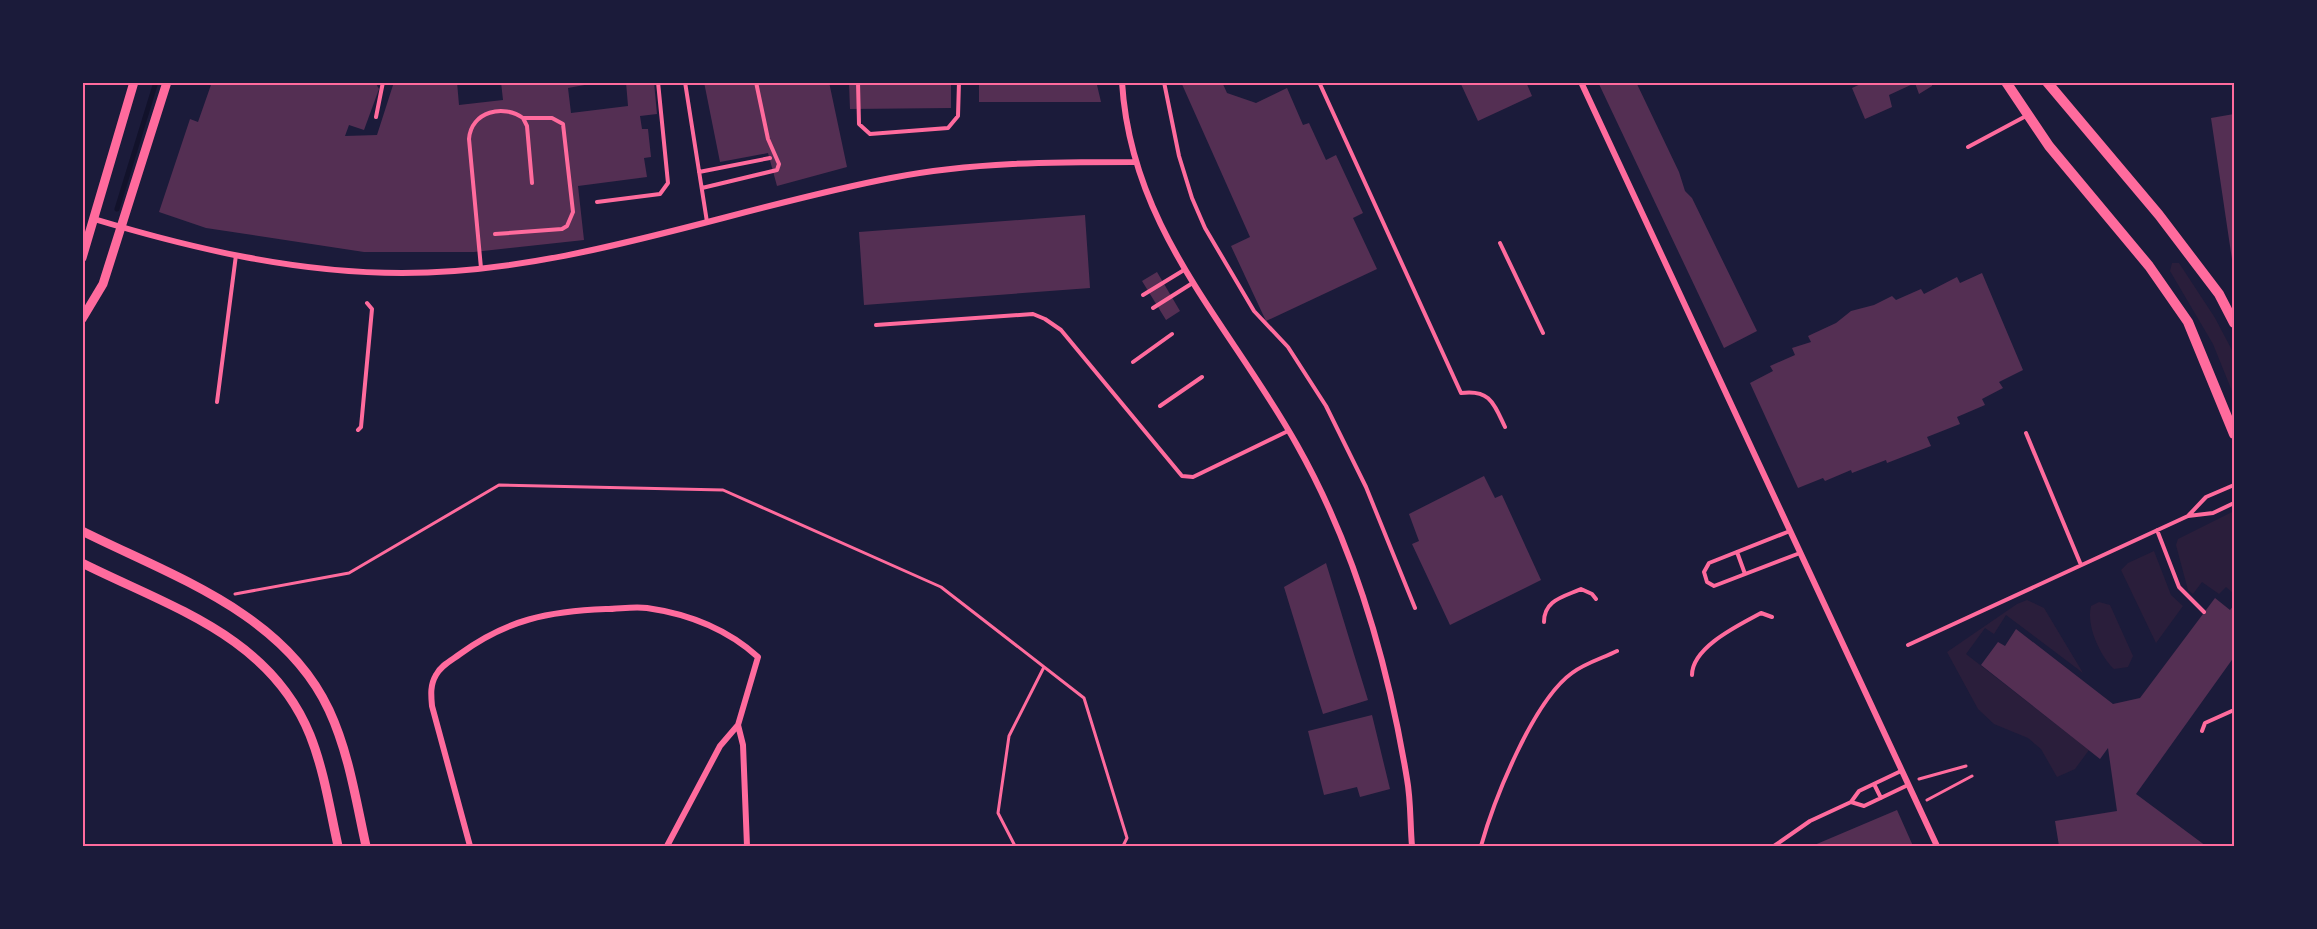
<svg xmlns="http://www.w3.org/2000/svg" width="2317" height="929" font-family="Raleway,sans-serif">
<rect width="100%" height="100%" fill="#1b1b3a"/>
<path fill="#2a1e3b" d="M 2172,263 L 2179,263 L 2215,318 L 2234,354 L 2234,396 L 2213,344 L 2170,271 Z
M 2234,511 L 2234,594 L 2226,587 L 2219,594 L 2202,582 L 2193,594 L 2188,590 L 2176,545 L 2178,539 Z
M 2154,551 L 2171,595 L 2183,606 L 2156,643 L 2121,570 L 2128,563 Z
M 2027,600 L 2044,608 L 2083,673 L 2006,615 L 1994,634 L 1985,628 L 1966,654 L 2089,750 L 2075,769 L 2057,777 L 2041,749 L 2028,738 L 1994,724 L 1978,709 L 1947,652 L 2017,604 Z
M 2099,602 L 2110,605 L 2133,656 L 2128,667 L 2114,669 C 2100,656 2086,625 2091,606 Z"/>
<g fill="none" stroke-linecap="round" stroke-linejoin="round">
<path stroke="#12122b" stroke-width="5" d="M 117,209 L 156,82"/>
</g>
<path fill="#542f53" d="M 212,82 L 375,82 L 379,89 L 364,130 L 349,125 L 345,136 L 377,135 L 394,82 L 457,82 L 459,105 L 503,100 L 501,82 L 601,82 L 568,88 L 571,113 L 628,106 L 626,82 L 654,82 L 657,114 L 640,116 L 642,129 L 648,129 L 651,157 L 644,158 L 647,177 L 578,186 L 584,240 L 474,252 L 364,252 L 206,228 L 159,212 L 190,119 L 198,122 Z
M 704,82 L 829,82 L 847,167 L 777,186 L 768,153 L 720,162 Z
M 849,82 L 951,82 L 951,108 L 850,109 Z
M 979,82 L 1088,82 L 1088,85 L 1097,85 L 1101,102 L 979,102 Z
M 1181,82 L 1222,82 L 1227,93 L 1256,103 L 1287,88 L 1303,125 L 1309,123 L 1326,160 L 1336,155 L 1363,213 L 1353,218 L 1377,269 L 1266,321 L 1231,246 L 1250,237 Z
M 1460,82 L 1526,82 L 1532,96 L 1478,121 Z
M 1598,82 L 1636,82 L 1679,172 L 1685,191 L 1692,198 L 1757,331 L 1724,348 Z
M 1865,82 L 1932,82 L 1932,86 L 1919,94 L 1915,83 L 1889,95 L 1892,107 L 1865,119 L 1852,88 Z
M 2234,114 L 2234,266 L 2233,266 L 2211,118 Z
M 1085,215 L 1090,288 L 864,305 L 859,232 Z
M 1157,272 L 1180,311 L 1166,320 L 1142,281 Z
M 1982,273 L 2023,370 L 1999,382 L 2003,388 L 1982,399 L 1985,405 L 1957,417 L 1960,424 L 1927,437 L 1931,446 L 1887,463 L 1886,460 L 1852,473 L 1851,470 L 1825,481 L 1823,478 L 1798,488 L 1750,383 L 1773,371 L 1770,366 L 1795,355 L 1792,348 L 1811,342 L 1808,336 L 1836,323 L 1851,311 L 1874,305 L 1892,296 L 1896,300 L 1921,289 L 1924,294 L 1957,277 L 1960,283 Z
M 1484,476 L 1495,498 L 1502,495 L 1541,580 L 1450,625 L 1412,544 L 1419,541 L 1409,514 Z
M 1326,563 L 1368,700 L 1323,714 L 1284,587 Z
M 2215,598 L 2230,610 L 2234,605 L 2234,657 L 2136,794 L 2206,846 L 2059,846 L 2055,821 L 2117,811 L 2108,748 L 2100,759 L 1981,665 L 1998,642 L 2005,646 L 2016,629 L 2113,704 L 2140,698 Z
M 1372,715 L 1390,789 L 1360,797 L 1357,787 L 1324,795 L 1308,731 Z
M 1897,810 L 1913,846 L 1812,846 Z"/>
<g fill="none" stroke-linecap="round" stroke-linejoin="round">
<path stroke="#ff6b9d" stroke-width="3" d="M 235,594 L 349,573 L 499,485 L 723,490 L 941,587 L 1084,698 L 1127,838 L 1123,846
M 1919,779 L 1966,766
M 1927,800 L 1972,776
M 1015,846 L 998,813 L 1009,736 L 1044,667"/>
<path stroke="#ff6b9d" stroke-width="4" d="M 685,82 L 707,222
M 858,82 L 859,124 L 870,134 L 948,128 L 958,116 L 959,82
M 1164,82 L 1179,156 L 1192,198 L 1205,228 L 1254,311 L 1288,347 L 1326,406 L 1366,487 L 1415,608
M 1319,82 L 1461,393 C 1490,389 1494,404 1505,427
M 376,117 L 383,82
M 1968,147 L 2026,116
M 699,172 L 770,158
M 702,188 L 777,170 L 779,164 L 768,139 L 756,82
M 597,202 L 660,194 L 668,183 L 658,82
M 495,234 L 562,229 L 567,226 L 573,212 L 563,124 L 552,118 L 523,118
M 1500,243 L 1543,333
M 481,268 L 469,139 C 471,111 504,104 523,118 L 527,126 L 532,183
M 1143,295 L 1184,270
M 1153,308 L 1191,284
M 876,325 L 1033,314 L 1045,319 L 1061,330 L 1182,476 L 1193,477 L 1288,431
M 1133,362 L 1172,334
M 217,402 L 236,255
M 1160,406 L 1202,377
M 358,430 L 361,427 L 372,309 L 367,303
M 2026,433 L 2081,565
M 2188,516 L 2206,497 L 2234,485
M 2157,530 L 2179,587 L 2204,612
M 1790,531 L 1709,563 L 1704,572 L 1707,582 L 1714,586 L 1800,553
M 1737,552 L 1745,574
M 1544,622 C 1544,600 1563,597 1581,589 L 1592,594 L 1596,599
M 1908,645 L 2188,516 L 2213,513 L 2234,503
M 1692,675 C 1692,647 1739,625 1761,613 L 1772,617
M 2202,731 L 2205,723 L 2234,710
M 1901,771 L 1859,791 L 1851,802 L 1864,806 L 1908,785
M 1874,784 L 1881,798
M 1481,846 C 1494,800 1533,701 1572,673 C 1585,663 1603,658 1617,651
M 1774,846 L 1810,821 L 1851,802"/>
<path stroke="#ff6b9d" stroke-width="6" d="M 1122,82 C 1131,230 1229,323 1297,445 C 1354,546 1388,664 1407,779 C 1411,801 1410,824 1412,846
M 1581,82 L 1937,846
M 94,219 C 194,249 297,273 402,273 C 570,273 728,209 891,178 C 972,162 1053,162 1134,162
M 470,846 L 432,706 C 431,695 430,685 436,675 C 441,665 452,660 460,654 C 506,620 549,611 606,609 C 619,609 634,606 647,608 C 689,614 726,628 758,657 L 738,725 L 743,745 L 747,846
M 667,846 L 720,746 L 738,725"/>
<path stroke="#ff6b9d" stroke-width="9" d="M 82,258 L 134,82
M 82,319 L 103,284 L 167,82
M 82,531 C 172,576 284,613 329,710 C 349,753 356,801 366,846
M 82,563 C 170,607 270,636 310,735 C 324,770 330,810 338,846"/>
<path stroke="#ff6b9d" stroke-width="10" d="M 2006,82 L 2049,146 L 2149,266 L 2188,322 L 2234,434
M 2047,82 L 2159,215 L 2219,294 L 2234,323"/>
</g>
<rect width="2317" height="929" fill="none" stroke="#1b1b3a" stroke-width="168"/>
<rect x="84" y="84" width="2149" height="761" fill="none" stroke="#ff6b9d" stroke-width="2"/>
</svg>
